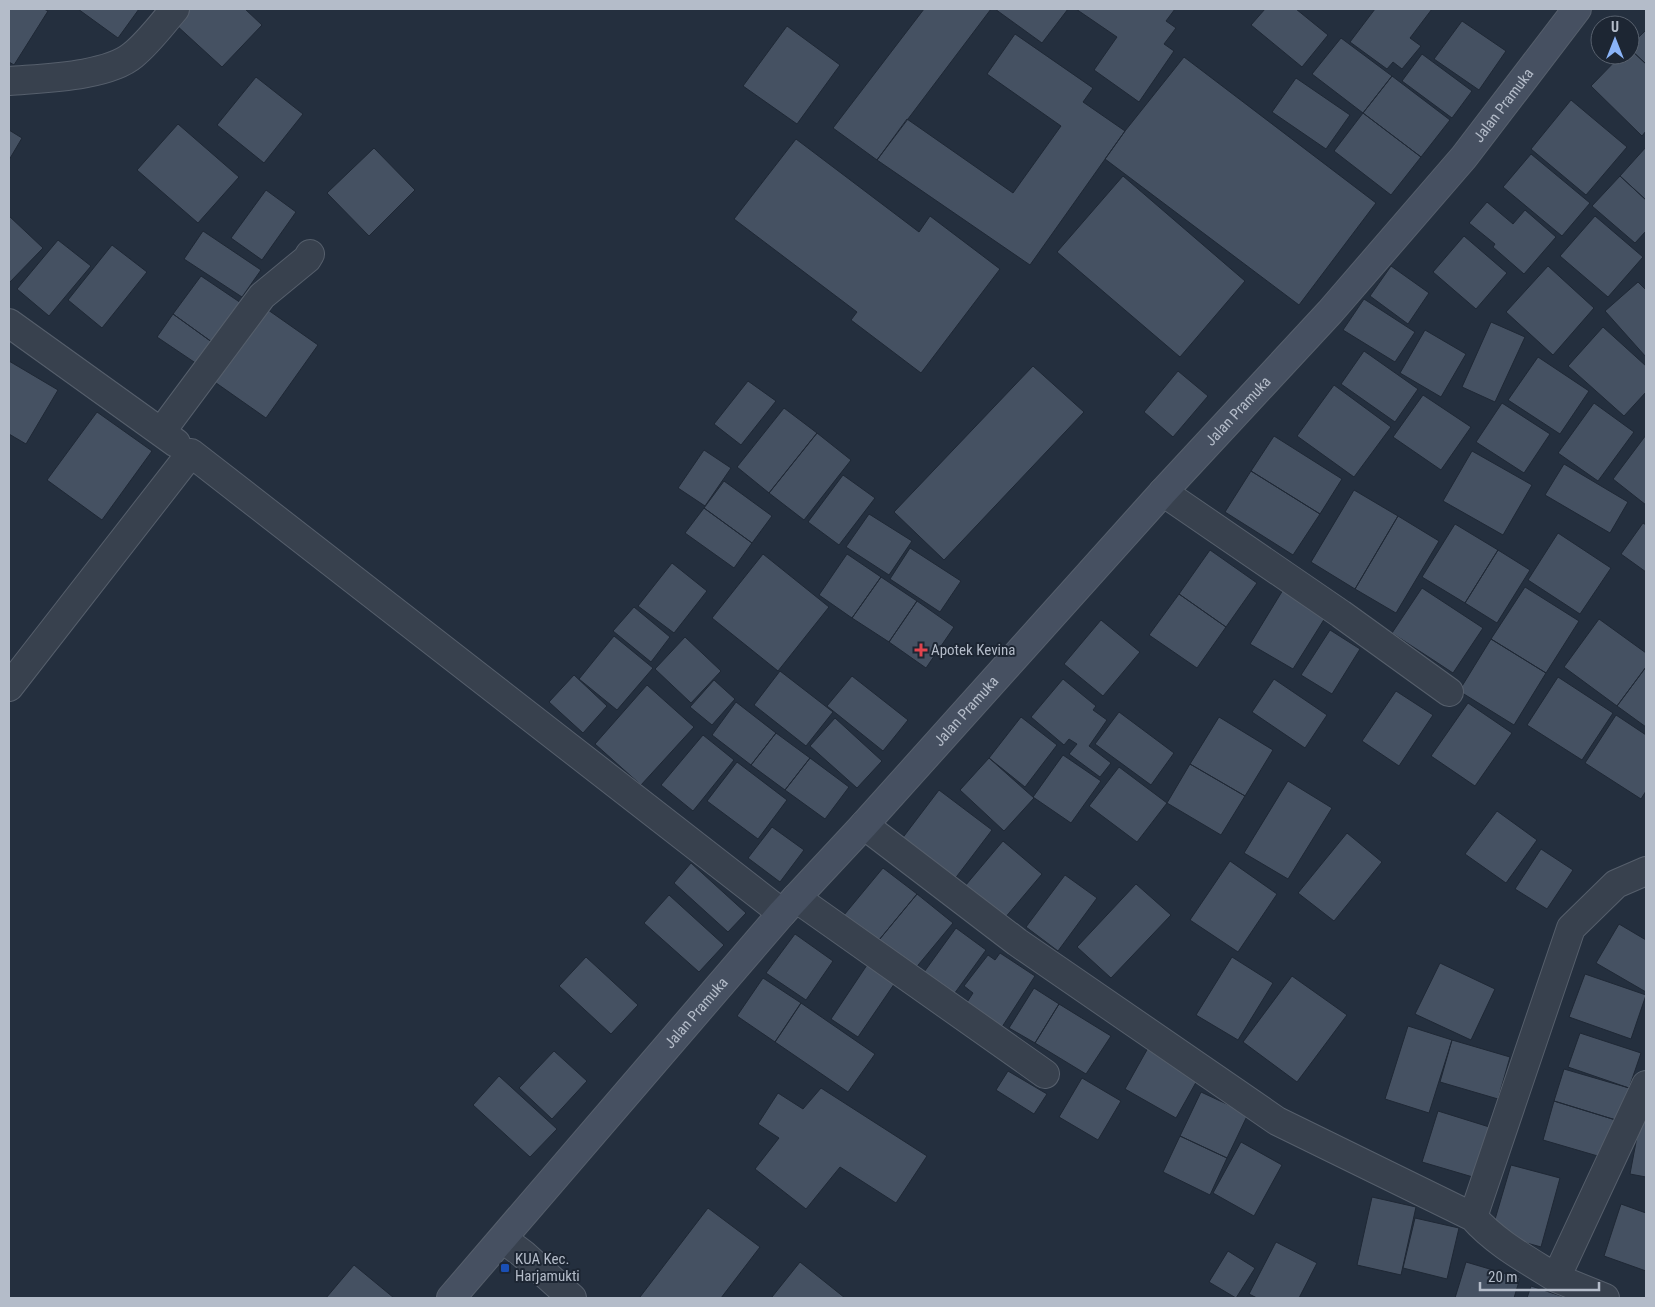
<svg xmlns="http://www.w3.org/2000/svg" width="1655" height="1307" font-family="'Roboto Condensed',sans-serif">
<rect width="100%" height="100%" fill="#242f3e"/>
<path fill="#455162" stroke="#1f2835" d="M 9,9 L 44,9 L 48,11 L 14,65 L 9,62 Z
M 78,9 L 139,9 L 118,38 Z
M 190,9 L 245,9 L 262,25 L 222,67 L 175,24 Z
M 924,9 L 991,9 L 877,160 L 833,128 Z
M 995,9 L 1068,9 L 1042,43 Z
M 1076,9 L 1175,9 L 1166,21 L 1176,28 L 1164,44 L 1174,51 L 1139,102 L 1094,70 L 1117,37 Z
M 1265,9 L 1296,9 L 1328,35 L 1302,67 L 1251,25 Z
M 1375,9 L 1432,9 L 1410,38 L 1421,46 L 1402,69 L 1393,62 L 1387,69 L 1350,42 Z
M 1462,21 L 1506,51 L 1479,90 L 1434,59 Z
M 787,26 L 840,65 L 797,124 L 743,86 Z
M 1646,30 L 1646,64 L 1630,49 L 1630,46 Z
M 1015,34 L 1093,88 L 1083,102 L 1125,131 L 1030,265 L 877,160 L 907,119 L 1013,193 L 1061,126 L 987,74 Z
M 1341,38 L 1392,76 L 1363,113 L 1312,74 Z
M 1630,49 L 1646,64 L 1646,131 L 1642,136 L 1591,86 L 1621,55 L 1630,55 Z
M 1422,54 L 1472,91 L 1452,118 L 1402,81 Z
M 1184,57 L 1376,203 L 1299,305 L 1105,159 L 1125,131 Z
M 1392,76 L 1450,120 L 1421,157 L 1363,113 Z
M 256,77 L 303,114 L 264,163 L 217,125 Z
M 1296,78 L 1350,115 L 1326,149 L 1272,112 Z
M 1571,100 L 1627,147 L 1586,195 L 1531,149 Z
M 1363,113 L 1421,157 L 1391,195 L 1334,151 Z
M 178,124 L 239,177 L 198,223 L 137,170 Z
M 9,130 L 22,138 L 9,160 Z
M 796,139 L 919,232 L 930,216 L 1000,269 L 921,373 L 851,320 L 857,312 L 734,219 Z
M 1646,147 L 1646,200 L 1620,176 Z
M 374,148 L 415,190 L 369,236 L 327,193 Z
M 1531,154 L 1590,203 L 1562,236 L 1503,187 Z
M 1123,176 L 1245,281 L 1180,357 L 1057,252 Z
M 1620,176 L 1646,200 L 1646,231 L 1635,243 L 1592,206 Z
M 266,190 L 296,212 L 262,260 L 231,238 Z
M 1487,202 L 1513,224 L 1525,210 L 1556,237 L 1524,274 L 1493,247 L 1495,244 L 1469,223 Z
M 9,216 L 43,248 L 9,283 Z
M 1595,216 L 1643,257 L 1608,297 L 1560,256 Z
M 203,231 L 261,270 L 242,297 L 184,259 Z
M 1464,236 L 1507,273 L 1476,309 L 1433,272 Z
M 58,240 L 91,266 L 49,316 L 17,289 Z
M 112,245 L 147,272 L 102,328 L 68,300 Z
M 1391,266 L 1429,293 L 1408,324 L 1370,296 Z
M 1548,266 L 1594,308 L 1553,355 L 1506,312 Z
M 201,276 L 244,305 L 216,345 L 173,314 Z
M 1638,282 L 1646,290 L 1646,357 L 1605,311 Z
M 1364,299 L 1415,332 L 1395,362 L 1343,330 Z
M 261,305 L 318,345 L 266,418 L 209,378 Z
M 173,314 L 216,345 L 200,366 L 157,337 Z
M 1491,322 L 1525,337 L 1495,402 L 1462,387 Z
M 1603,327 L 1646,366 L 1646,392 L 1624,416 L 1568,366 Z
M 1425,330 L 1466,354 L 1441,397 L 1400,373 Z
M 1364,351 L 1418,389 L 1395,422 L 1341,384 Z
M 1538,357 L 1589,391 L 1560,434 L 1508,400 Z
M 9,361 L 58,390 L 26,444 L 9,434 Z
M 1033,366 L 1084,412 L 944,560 L 894,512 Z
M 1178,371 L 1208,396 L 1173,437 L 1144,412 Z
M 748,381 L 776,401 L 741,445 L 714,424 Z
M 1334,385 L 1391,427 L 1354,477 L 1297,436 Z
M 1423,395 L 1471,427 L 1441,470 L 1393,437 Z
M 1502,403 L 1550,434 L 1524,473 L 1476,442 Z
M 1594,403 L 1634,432 L 1598,481 L 1558,453 Z
M 784,408 L 817,433 L 769,493 L 737,467 Z
M 97,412 L 152,451 L 102,520 L 47,480 Z
M 817,433 L 851,460 L 804,520 L 769,493 Z
M 1646,435 L 1646,505 L 1613,479 Z
M 1274,436 L 1342,479 L 1320,514 L 1251,471 Z
M 704,450 L 731,468 L 705,506 L 678,488 Z
M 1472,451 L 1532,485 L 1503,535 L 1443,501 Z
M 1564,464 L 1628,502 L 1610,533 L 1545,495 Z
M 1251,471 L 1320,514 L 1293,555 L 1225,512 Z
M 843,475 L 875,498 L 839,545 L 808,522 Z
M 724,481 L 772,516 L 752,543 L 704,508 Z
M 1354,490 L 1398,516 L 1355,589 L 1311,562 Z
M 704,508 L 752,543 L 734,568 L 685,533 Z
M 869,514 L 912,541 L 889,575 L 846,547 Z
M 1398,516 L 1439,541 L 1396,613 L 1355,589 Z
M 1643,523 L 1646,525 L 1646,572 L 1621,554 Z
M 1455,524 L 1498,550 L 1465,603 L 1422,577 Z
M 1558,533 L 1611,568 L 1580,614 L 1528,580 Z
M 910,548 L 961,581 L 940,612 L 890,579 Z
M 1210,550 L 1257,583 L 1226,627 L 1179,594 Z
M 1498,550 L 1530,570 L 1497,623 L 1465,603 Z
M 763,554 L 829,607 L 778,671 L 712,618 Z
M 847,554 L 881,577 L 852,618 L 819,595 Z
M 672,563 L 707,591 L 674,633 L 638,606 Z
M 881,577 L 917,601 L 889,642 L 852,618 Z
M 1286,585 L 1330,610 L 1293,669 L 1250,644 Z
M 1525,587 L 1579,621 L 1546,673 L 1491,639 Z
M 1422,588 L 1483,628 L 1453,673 L 1392,633 Z
M 1179,594 L 1226,627 L 1197,668 L 1149,635 Z
M 917,601 L 954,627 L 926,668 L 889,642 Z
M 634,607 L 670,637 L 651,662 L 613,631 Z
M 1599,619 L 1646,653 L 1646,667 L 1617,706 L 1564,667 Z
M 1101,620 L 1140,652 L 1103,696 L 1064,664 Z
M 1330,630 L 1360,649 L 1332,694 L 1301,675 Z
M 614,636 L 653,668 L 617,710 L 579,679 Z
M 685,637 L 721,671 L 691,703 L 655,669 Z
M 1491,639 L 1546,673 L 1514,725 L 1459,691 Z
M 1646,667 L 1646,727 L 1617,706 Z
M 780,671 L 833,712 L 806,746 L 754,705 Z
M 574,675 L 607,706 L 583,733 L 549,702 Z
M 852,676 L 908,720 L 883,751 L 827,706 Z
M 1558,677 L 1613,713 L 1582,760 L 1527,725 Z
M 1063,679 L 1096,706 L 1093,710 L 1107,720 L 1089,746 L 1111,763 L 1100,777 L 1069,754 L 1077,744 L 1069,739 L 1064,745 L 1031,717 Z
M 1274,679 L 1327,715 L 1305,748 L 1252,712 Z
M 714,680 L 735,699 L 712,725 L 690,707 Z
M 647,685 L 694,727 L 641,785 L 595,744 Z
M 1396,691 L 1433,715 L 1399,766 L 1362,741 Z
M 736,702 L 776,733 L 751,765 L 712,735 Z
M 1468,703 L 1512,733 L 1475,786 L 1431,756 Z
M 1119,712 L 1174,753 L 1151,785 L 1095,744 Z
M 1616,715 L 1646,735 L 1646,791 L 1641,799 L 1585,763 Z
M 1021,717 L 1057,745 L 1025,787 L 989,758 Z
M 1219,717 L 1273,750 L 1245,796 L 1190,764 Z
M 835,718 L 882,761 L 857,788 L 810,746 Z
M 776,733 L 810,758 L 785,790 L 751,765 Z
M 703,735 L 734,760 L 693,811 L 661,785 Z
M 1063,755 L 1101,781 L 1071,823 L 1033,797 Z
M 810,758 L 849,787 L 825,819 L 785,790 Z
M 989,758 L 1034,798 L 1004,831 L 960,790 Z
M 737,762 L 787,800 L 758,839 L 707,801 Z
M 1190,764 L 1245,796 L 1221,835 L 1167,803 Z
M 1119,767 L 1167,803 L 1137,842 L 1089,806 Z
M 1288,781 L 1332,808 L 1288,879 L 1244,853 Z
M 939,790 L 992,830 L 954,880 L 901,840 Z
M 1497,811 L 1537,840 L 1506,883 L 1465,854 Z
M 772,827 L 804,850 L 780,882 L 748,858 Z
M 1347,833 L 1382,862 L 1334,921 L 1298,893 Z
M 1003,841 L 1042,874 L 1004,919 L 965,886 Z
M 1541,849 L 1573,870 L 1547,909 L 1515,889 Z
M 1230,861 L 1277,894 L 1238,952 L 1190,920 Z
M 691,863 L 746,913 L 728,932 L 674,883 Z
M 883,868 L 917,894 L 879,940 L 844,915 Z
M 1065,875 L 1097,898 L 1058,951 L 1026,927 Z
M 1136,884 L 1171,915 L 1111,978 L 1077,947 Z
M 917,894 L 953,923 L 914,970 L 879,940 Z
M 669,895 L 724,945 L 699,972 L 644,923 Z
M 1619,924 L 1646,940 L 1646,992 L 1596,963 Z
M 956,928 L 986,950 L 949,1001 L 919,979 Z
M 795,934 L 833,961 L 806,1000 L 766,973 Z
M 1000,953 L 1035,976 L 1000,1030 L 964,1007 L 973,993 L 964,986 L 988,955 L 995,960 Z
M 586,957 L 638,1005 L 611,1034 L 559,986 Z
M 1232,957 L 1273,983 L 1238,1040 L 1196,1015 Z
M 871,959 L 899,977 L 858,1037 L 831,1019 Z
M 1440,963 L 1495,989 L 1471,1040 L 1415,1014 Z
M 1585,974 L 1646,995 L 1631,1039 L 1569,1017 Z
M 1292,976 L 1347,1015 L 1297,1082 L 1243,1042 Z
M 763,978 L 801,1003 L 775,1042 L 737,1016 Z
M 1034,988 L 1059,1004 L 1035,1043 L 1009,1028 Z
M 801,1003 L 875,1054 L 848,1092 L 775,1042 Z
M 1059,1004 L 1111,1036 L 1086,1074 L 1035,1043 Z
M 1408,1026 L 1452,1040 L 1429,1113 L 1385,1099 Z
M 1580,1033 L 1641,1053 L 1629,1088 L 1568,1067 Z
M 1452,1040 L 1510,1057 L 1498,1099 L 1440,1082 Z
M 1148,1048 L 1199,1077 L 1176,1118 L 1125,1089 Z
M 554,1051 L 587,1081 L 552,1119 L 519,1088 Z
M 1564,1069 L 1629,1088 L 1619,1121 L 1554,1101 Z
M 1008,1071 L 1047,1094 L 1034,1114 L 996,1090 Z
M 499,1076 L 557,1129 L 530,1157 L 473,1105 Z
M 1082,1078 L 1121,1101 L 1098,1140 L 1059,1117 Z
M 821,1088 L 927,1156 L 896,1203 L 840,1167 L 806,1209 L 755,1169 L 779,1138 L 758,1124 L 778,1093 L 803,1109 Z
M 1201,1092 L 1248,1114 L 1227,1158 L 1180,1136 Z
M 1554,1101 L 1619,1121 L 1608,1159 L 1543,1140 Z
M 1438,1111 L 1499,1130 L 1483,1180 L 1422,1162 Z
M 1640,1121 L 1646,1122 L 1646,1177 L 1630,1174 Z
M 1180,1136 L 1227,1158 L 1210,1195 L 1163,1172 Z
M 1241,1142 L 1282,1165 L 1254,1216 L 1213,1193 Z
M 1511,1165 L 1560,1178 L 1541,1247 L 1491,1233 Z
M 1372,1197 L 1416,1207 L 1401,1275 L 1357,1265 Z
M 1621,1204 L 1646,1213 L 1646,1271 L 1604,1256 Z
M 708,1208 L 760,1247 L 721,1298 L 641,1298 L 640,1297 Z
M 1415,1218 L 1459,1228 L 1447,1279 L 1403,1268 Z
M 1276,1242 L 1317,1263 L 1299,1298 L 1257,1298 L 1249,1294 Z
M 1228,1251 L 1255,1268 L 1236,1298 L 1209,1282 Z
M 800,1262 L 845,1298 L 773,1298 L 772,1297 Z
M 1466,1262 L 1520,1278 L 1514,1298 L 1455,1298 Z
M 354,1265 L 394,1298 L 326,1298 Z
M 1531,1286 L 1567,1298 L 1527,1298 Z"/>
<g fill="none" stroke-linecap="round" stroke-linejoin="round">
<defs>
<path id="street" d="M 9,81 C 42,78 107,77 133,55 C 149,42 162,24 175,9
M 9,323 L 176,443
M 161,432 L 262,296 L 307,259 L 310,254
M 1163,492 L 1341,614 L 1449,692
M 9,687 L 191,453 L 782,913
M 864,825 L 1017,942 L 1277,1121 L 1473,1217 L 1571,928 L 1616,884 L 1646,871
M 796,898 L 1045,1074
M 1473,1217 C 1496,1243 1526,1259 1556,1278 L 1646,1085
M 503,1239 L 523,1254 L 572,1298
M 1556,1278 L 1605,1298"/>
<g id="secondary">
<path id="s1" d="M 451,1298 L 782,913 L 864,825 L 1163,492 L 1330,312 L 1464,157 L 1577,9"/>
</g>
</defs>
<use href="#street" stroke="#565f6c" stroke-width="30"/>
<use href="#secondary" stroke="#565f6c" stroke-width="30"/>
<use href="#street" stroke="#38414e" stroke-width="28"/>
<use href="#secondary" stroke="#465061" stroke-width="28"/>
</g>
<path fill="#e0444e" stroke="#1d2633" stroke-width="2" d="M918.5 642.5h5v5h5v5h-5v5h-5v-5h-5v-5h5z"/>
<rect fill="#1a4fb4" stroke="#1d2633" stroke-width="2" x="500" y="1263" width="10" height="10" rx="2.5"/>
<g text-anchor="middle" dominant-baseline="central" stroke-width="4" stroke-linejoin="round" paint-order="stroke">
<g font-size="15" fill="#b4bcc9" stroke="#1d2633">
<text stroke="none"><textPath href="#s1" startOffset="1591">Jalan Pramuka</textPath></text>
<text stroke="none"><textPath href="#s1" startOffset="1186">Jalan Pramuka</textPath></text>
<text stroke="none"><textPath href="#s1" startOffset="781">Jalan Pramuka</textPath></text>
<text stroke="none"><textPath href="#s1" startOffset="376">Jalan Pramuka</textPath></text>
</g>
<g font-size="15" fill="#b4bcc9" stroke="#1d2633" text-anchor="start">
<text x="931" y="650">Apotek Kevina</text>
<text x="515" y="1259">KUA Kec.<tspan x="515" dy="17">Harjamukti</tspan></text>
</g>
</g>
<rect width="1655" height="1307" fill="none" stroke="#b4bcc9" stroke-width="20"/>
<g transform="translate(1615 40)"><circle r="24" fill="#1d2633" stroke="#59626f"/>
<path d="M0-4L9 19L0 12L-9 19Z" fill="#8ab4f8"/>
<text y="-8" font-size="14" font-weight="bold" text-anchor="middle" fill="#b4bcc9">U</text>
</g>
<path d="M1480 1282v8h119v-8" fill="none" stroke="#b4bcc9" stroke-width="2.5"/>
<text x="1488" y="1282" font-size="15" fill="#b4bcc9" stroke="#1d2633" stroke-width="4" paint-order="stroke">20 m</text>
</svg>
